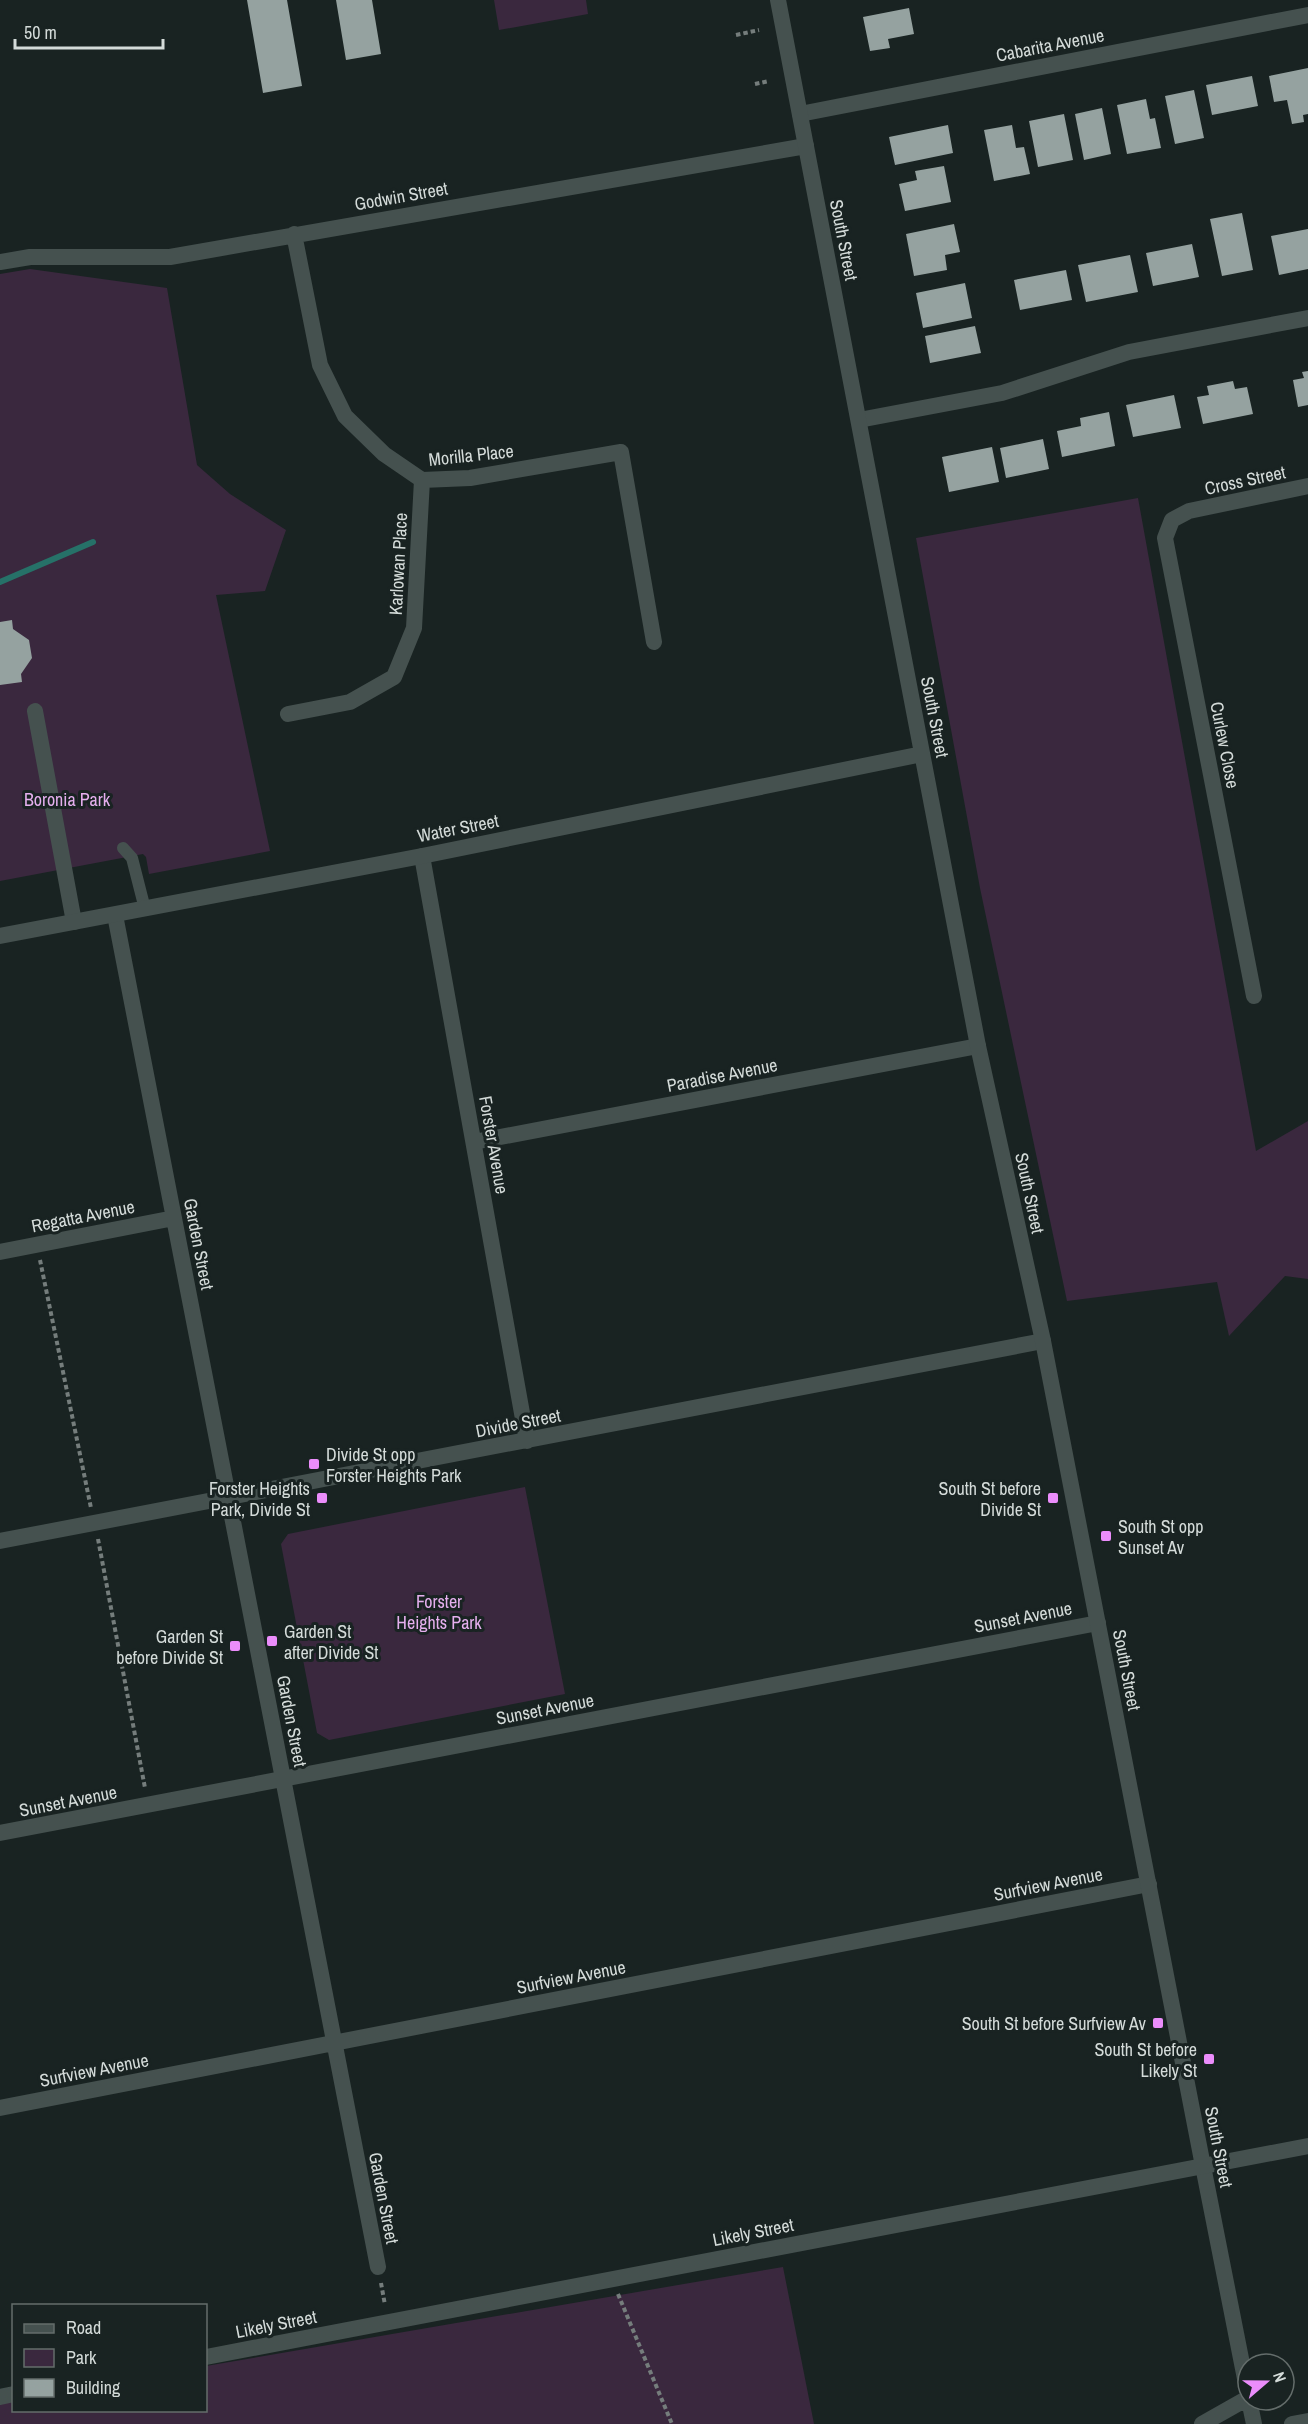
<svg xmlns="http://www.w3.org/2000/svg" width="1308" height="2424" font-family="'Archivo Narrow',sans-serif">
<rect width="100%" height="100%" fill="#192322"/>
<path fill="#3a283e" d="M 494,0 L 586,0 L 588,14 L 499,30 Z
M 30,269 L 167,288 L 197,465 L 230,494 L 286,530 L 265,591 L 216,595 L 270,851 L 149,874 L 146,857 L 143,854 L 0,881 L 0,274 Z
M 1138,498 L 1256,1151 L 1308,1121 L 1308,1279 L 1285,1276 L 1229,1336 L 1217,1282 L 1067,1301 L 980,888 L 916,538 Z
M 525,1487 L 565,1694 L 329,1740 L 317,1733 L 281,1544 L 288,1534 Z
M 783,2267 L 814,2424 L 0,2424 L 0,2404 L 13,2401 L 14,2410 L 206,2410 L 206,2366 Z"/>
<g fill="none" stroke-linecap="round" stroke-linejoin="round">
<path stroke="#267168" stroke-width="6" d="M 0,582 L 93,542"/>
</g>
<path fill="#95a2a0" d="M 247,0 L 287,0 L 302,86 L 263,93 Z
M 336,0 L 372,0 L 381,54 L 346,60 Z
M 909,8 L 914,34 L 888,39 L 890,48 L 870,51 L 863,17 Z
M 1308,68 L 1308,114 L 1303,115 L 1304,122 L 1292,124 L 1287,100 L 1274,102 L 1269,76 Z
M 1252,76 L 1258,106 L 1212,115 L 1206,85 Z
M 1194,90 L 1204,138 L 1175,144 L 1165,96 Z
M 1146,99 L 1150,119 L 1155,118 L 1161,148 L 1127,154 L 1117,105 Z
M 1102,108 L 1111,154 L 1084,160 L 1075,114 Z
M 1064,114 L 1073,160 L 1038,167 L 1029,121 Z
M 948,125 L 953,153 L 895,165 L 889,137 Z
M 1012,125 L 1016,148 L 1024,147 L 1030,174 L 994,181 L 984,130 Z
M 944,166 L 951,202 L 905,211 L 899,184 L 917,180 L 915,171 Z
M 1242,213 L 1253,270 L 1222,276 L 1210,219 Z
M 954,224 L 960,252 L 945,255 L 947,270 L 914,276 L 906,234 Z
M 1308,229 L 1308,269 L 1279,275 L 1271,236 Z
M 1192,244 L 1199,277 L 1153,286 L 1146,253 Z
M 1130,255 L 1138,292 L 1086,302 L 1078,265 Z
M 1066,270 L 1072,300 L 1020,310 L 1014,280 Z
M 965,283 L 972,318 L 923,328 L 916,293 Z
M 975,326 L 981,353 L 930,363 L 925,336 Z
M 1308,371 L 1308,405 L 1298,407 L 1293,380 L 1304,378 L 1302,372 Z
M 1233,381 L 1235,389 L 1247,387 L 1253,414 L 1203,424 L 1197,397 L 1209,395 L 1207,386 Z
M 1174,395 L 1181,428 L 1133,437 L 1126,405 Z
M 1109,412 L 1115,446 L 1062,457 L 1057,431 L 1081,426 L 1080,418 Z
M 1043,439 L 1049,469 L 1006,478 L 1000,448 Z
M 992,447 L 999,482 L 949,492 L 942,457 Z
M 12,620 L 13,629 L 29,640 L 32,658 L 21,674 L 22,682 L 0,685 L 0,622 Z"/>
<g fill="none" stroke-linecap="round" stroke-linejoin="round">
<path stroke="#757d7c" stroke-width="4" stroke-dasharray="4.5 3" stroke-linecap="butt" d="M 736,35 L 759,30
M 755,84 L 769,81
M 40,1260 L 91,1508
M 98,1539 L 145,1788
M 381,2283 L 385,2305
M 618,2294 L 672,2424"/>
<path stroke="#45514f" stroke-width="12" d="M 123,848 L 132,858 L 145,909"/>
<path stroke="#45514f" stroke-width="16" d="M 800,114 L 1308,15
M 294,234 L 320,365 L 345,416 L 384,454 L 422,480 L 470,478 L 621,452 L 654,642
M 0,262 L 30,257 L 170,257 L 806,146
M 859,420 L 1002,393 L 1129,352 L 1308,318
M 35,711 L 74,922
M 288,714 L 350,702 L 394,677 L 414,628 L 422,480
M 422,856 L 527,1441
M 115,915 L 378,2267
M 1254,996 L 1165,538 L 1172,520 L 1189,511 L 1308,486
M 474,1142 L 978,1046
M 0,1252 L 174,1218
M 0,1541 L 1043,1341
M 0,1833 L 1098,1623
M 0,2108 L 1149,1884
M 1203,2166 L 1248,2394
M 1249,2400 L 1254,2424
M 1202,2424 L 1248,2398
M 1292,2424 L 1308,2421"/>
<path stroke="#45514f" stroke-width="16" d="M 778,0 L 978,1046 L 1043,1341 L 1203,2166
M 0,936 L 422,856 L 922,754
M 206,2357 L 1308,2146
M 0,2397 L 14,2394"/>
</g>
<g fill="#eb8dfb" stroke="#192322" stroke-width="2">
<rect x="308" y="1458" width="12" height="12" rx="3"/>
<rect x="316" y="1492" width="12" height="12" rx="3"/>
<rect x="1047" y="1492" width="12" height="12" rx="3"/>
<rect x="1100" y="1530" width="12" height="12" rx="3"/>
<rect x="266" y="1635" width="12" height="12" rx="3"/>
<rect x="229" y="1640" width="12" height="12" rx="3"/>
<rect x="1152" y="2017" width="12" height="12" rx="3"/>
<rect x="1203" y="2053" width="12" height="12" rx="3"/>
</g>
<g text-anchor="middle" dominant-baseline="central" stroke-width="6" stroke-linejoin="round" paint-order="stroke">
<g font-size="18" fill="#d4dbd9" stroke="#192322">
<text transform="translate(1050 45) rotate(-11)">Cabarita Avenue</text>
<text transform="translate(401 196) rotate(-10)">Godwin Street</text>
<text transform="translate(844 240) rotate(79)">South Street</text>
<text transform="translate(471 455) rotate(-6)">Morilla Place</text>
<text transform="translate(1245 480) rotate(-12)">Cross Street</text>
<text transform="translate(398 564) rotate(-87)">Karlowan Place</text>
<text transform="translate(935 717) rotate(79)">South Street</text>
<text transform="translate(1225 745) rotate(79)">Curlew Close</text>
<text transform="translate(458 828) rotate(-11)">Water Street</text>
<text transform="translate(722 1075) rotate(-11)">Paradise Avenue</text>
<text transform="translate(494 1145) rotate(80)">Forster Avenue</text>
<text transform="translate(1030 1193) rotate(78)">South Street</text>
<text transform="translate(83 1216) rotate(-11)">Regatta Avenue</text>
<text transform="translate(199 1244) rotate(79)">Garden Street</text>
<text transform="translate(518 1423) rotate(-11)">Divide Street</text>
<text transform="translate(1023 1617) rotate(-11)">Sunset Avenue</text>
<text transform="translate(1127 1670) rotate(79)">South Street</text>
<text transform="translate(545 1709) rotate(-11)">Sunset Avenue</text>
<text transform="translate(292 1721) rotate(79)">Garden Street</text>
<text transform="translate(68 1801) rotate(-11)">Sunset Avenue</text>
<text transform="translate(1048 1884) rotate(-11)">Surfview Avenue</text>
<text transform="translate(571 1977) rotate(-11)">Surfview Avenue</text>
<text transform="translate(94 2070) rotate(-11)">Surfview Avenue</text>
<text transform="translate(1219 2147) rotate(79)">South Street</text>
<text transform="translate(384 2198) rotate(79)">Garden Street</text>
<text transform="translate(753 2232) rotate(-11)">Likely Street</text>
<text transform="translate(276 2324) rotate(-11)">Likely Street</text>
</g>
<g font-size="18" fill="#e5afee" stroke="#192322">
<text x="67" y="799">Boronia Park</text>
<text x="439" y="1601">Forster<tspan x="439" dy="21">Heights Park</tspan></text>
</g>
<g font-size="18" fill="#d4dbd9" stroke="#192322" text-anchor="end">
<text x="326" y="1454" text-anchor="start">Divide St opp<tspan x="326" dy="21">Forster Heights Park</tspan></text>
<text x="310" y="1488">Forster Heights<tspan x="310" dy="21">Park, Divide St</tspan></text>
<text x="1041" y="1488">South St before<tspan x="1041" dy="21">Divide St</tspan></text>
<text x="1118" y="1526" text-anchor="start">South St opp<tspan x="1118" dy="21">Sunset Av</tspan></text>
<text x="284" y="1631" text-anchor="start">Garden St<tspan x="284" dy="21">after Divide St</tspan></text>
<text x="223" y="1636">Garden St<tspan x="223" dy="21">before Divide St</tspan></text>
<text x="1146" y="2023">South St before Surfview Av</text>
<text x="1197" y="2049">South St before<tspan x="1197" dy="21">Likely St</tspan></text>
</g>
</g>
<rect x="12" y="2304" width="195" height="108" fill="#192322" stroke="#646d6b" stroke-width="1.5"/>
<rect x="24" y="2324" width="30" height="9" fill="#45514f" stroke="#646d6b" stroke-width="1.5"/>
<text x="66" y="2334" font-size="18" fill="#d4dbd9">Road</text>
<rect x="24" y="2349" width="30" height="18" fill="#3a283e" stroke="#646d6b" stroke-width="1.5"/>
<text x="66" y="2364" font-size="18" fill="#d4dbd9">Park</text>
<rect x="24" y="2379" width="30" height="18" fill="#95a2a0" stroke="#646d6b" stroke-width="1.5"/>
<text x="66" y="2394" font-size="18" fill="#d4dbd9">Building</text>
<g transform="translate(1266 2382) rotate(70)"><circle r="28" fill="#192322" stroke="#646d6b" stroke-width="1.5"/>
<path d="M0-4.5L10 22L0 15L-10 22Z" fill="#eb8dfb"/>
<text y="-9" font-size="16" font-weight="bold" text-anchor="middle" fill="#d4dbd9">N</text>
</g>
<path d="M15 39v9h148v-9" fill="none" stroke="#d4dbd9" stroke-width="3"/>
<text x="24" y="39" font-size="18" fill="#d4dbd9" stroke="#192322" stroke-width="4.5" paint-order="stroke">50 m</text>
</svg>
